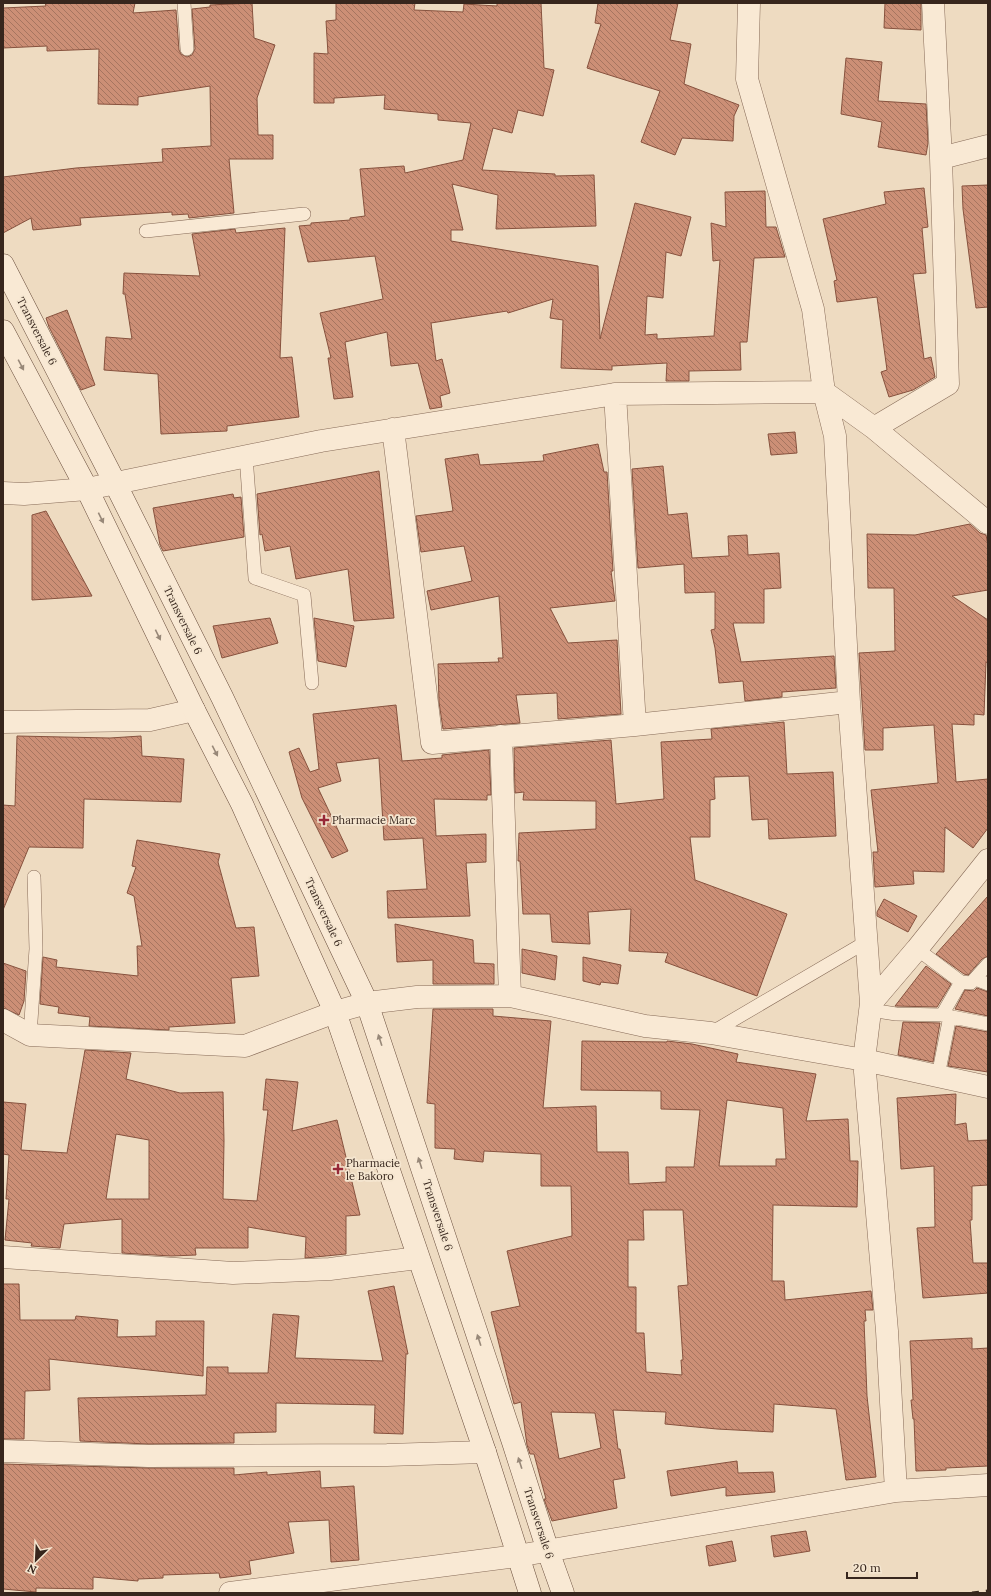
<svg xmlns="http://www.w3.org/2000/svg" width="991" height="1596" font-family="Lora,serif">
<defs>
<pattern id="building-back-hatch" width="6" height="6" patternUnits="userSpaceOnUse"><rect width="6" height="6" fill="#cc8f76"/><path d="M-1 5l2 2M0 0l6 6M5-1l2 2" fill="none" stroke="#a67560"/></pattern>
</defs>
<rect width="100%" height="100%" fill="#eedbc1"/>
<path fill="url(#building-back-hatch)" stroke="#87523e" fill-rule="evenodd" d="M 45,3 L 135,3 L 133,13 L 176,10 L 179,50 L 181,54 L 187,57 L 192,55 L 195,49 L 192,9 L 210,7 L 210,5 L 252,3 L 254,38 L 275,45 L 257,98 L 258,135 L 273,135 L 273,159 L 229,159 L 234,213 L 189,218 L 188,214 L 172,215 L 172,212 L 80,218 L 81,225 L 33,230 L 31,218 L 3,233 L 3,177 L 76,168 L 163,162 L 162,149 L 211,146 L 210,86 L 138,97 L 138,105 L 98,104 L 99,49 L 47,51 L 47,46 L 3,48 L 3,8 L 46,6 Z
M 336,3 L 415,3 L 414,10 L 463,12 L 464,4 L 497,6 L 497,3 L 541,3 L 544,68 L 554,70 L 543,116 L 518,110 L 512,133 L 493,128 L 482,170 L 555,174 L 555,176 L 594,175 L 596,226 L 496,229 L 498,195 L 452,184 L 463,230 L 451,230 L 451,241 L 598,266 L 600,339 L 635,203 L 691,217 L 681,256 L 666,252 L 663,298 L 647,296 L 645,335 L 657,334 L 657,339 L 714,336 L 720,260 L 713,261 L 711,223 L 726,227 L 725,192 L 765,191 L 766,227 L 776,227 L 785,257 L 754,258 L 747,342 L 740,342 L 741,370 L 689,371 L 689,381 L 666,381 L 667,363 L 612,366 L 612,370 L 561,368 L 563,320 L 550,318 L 553,299 L 508,313 L 507,311 L 431,323 L 436,361 L 442,359 L 450,393 L 440,396 L 442,407 L 430,409 L 418,363 L 391,366 L 387,332 L 345,342 L 353,397 L 334,399 L 328,358 L 331,358 L 320,313 L 383,299 L 375,256 L 308,262 L 299,226 L 311,225 L 311,223 L 350,220 L 350,218 L 365,216 L 360,169 L 404,166 L 405,173 L 463,160 L 471,123 L 438,120 L 438,114 L 384,109 L 385,95 L 334,98 L 334,103 L 314,103 L 314,53 L 328,54 L 326,21 L 336,20 Z
M 598,3 L 678,3 L 670,40 L 691,44 L 684,84 L 739,105 L 734,116 L 733,141 L 682,138 L 675,155 L 641,142 L 660,91 L 587,68 L 601,24 L 595,23 Z
M 885,3 L 921,3 L 921,30 L 884,28 Z
M 846,58 L 882,62 L 878,101 L 926,104 L 928,143 L 926,155 L 878,147 L 882,122 L 841,114 Z
M 988,185 L 988,307 L 976,308 L 963,209 L 962,186 Z
M 924,188 L 928,227 L 922,228 L 926,273 L 913,274 L 924,359 L 931,357 L 935,377 L 913,390 L 889,397 L 881,372 L 887,370 L 877,297 L 837,302 L 834,281 L 837,280 L 823,219 L 886,204 L 884,192 Z
M 285,228 L 280,358 L 292,357 L 299,417 L 227,426 L 227,431 L 161,434 L 158,374 L 104,370 L 106,337 L 132,339 L 125,294 L 123,294 L 124,273 L 200,276 L 192,234 L 235,229 L 236,233 Z
M 67,310 L 95,385 L 81,390 L 49,327 L 46,318 Z
M 795,432 L 797,453 L 771,455 L 768,434 Z
M 598,444 L 604,472 L 607,472 L 613,571 L 611,571 L 615,601 L 550,608 L 568,643 L 617,640 L 621,714 L 558,719 L 557,693 L 516,695 L 520,723 L 443,729 L 439,702 L 438,664 L 499,662 L 498,658 L 503,658 L 499,596 L 431,610 L 427,591 L 472,581 L 464,546 L 421,552 L 416,516 L 453,511 L 445,459 L 478,454 L 480,465 L 544,461 L 543,455 Z
M 663,466 L 668,515 L 687,513 L 692,558 L 729,556 L 728,536 L 747,535 L 748,555 L 779,553 L 781,588 L 764,589 L 764,623 L 733,623 L 741,662 L 834,656 L 836,688 L 782,692 L 782,697 L 745,701 L 743,681 L 719,683 L 715,648 L 711,630 L 715,629 L 715,592 L 685,593 L 684,564 L 638,568 L 632,469 Z
M 379,471 L 394,618 L 354,621 L 348,569 L 296,579 L 290,546 L 265,551 L 262,534 L 260,535 L 257,494 Z
M 233,494 L 234,498 L 241,497 L 244,537 L 163,551 L 160,545 L 153,508 Z
M 46,511 L 92,596 L 32,600 L 32,515 Z
M 970,524 L 980,533 L 986,535 L 988,545 L 988,590 L 952,596 L 988,620 L 988,663 L 986,662 L 984,715 L 974,714 L 974,725 L 952,724 L 956,782 L 988,779 L 988,828 L 973,848 L 945,827 L 944,872 L 913,871 L 914,884 L 875,887 L 873,852 L 878,852 L 871,790 L 938,783 L 934,725 L 883,728 L 883,750 L 865,750 L 859,653 L 895,651 L 894,588 L 868,588 L 867,534 L 915,535 Z
M 270,618 L 278,643 L 222,658 L 213,626 Z
M 314,618 L 354,626 L 346,667 L 318,661 Z
M 396,705 L 402,761 L 442,758 L 442,755 L 489,750 L 491,795 L 487,795 L 487,800 L 434,799 L 436,836 L 486,834 L 486,862 L 466,863 L 470,916 L 388,918 L 387,891 L 427,889 L 423,838 L 384,840 L 379,758 L 336,763 L 341,781 L 318,788 L 348,851 L 332,858 L 302,798 L 289,752 L 299,748 L 310,772 L 319,769 L 313,714 Z
M 784,722 L 787,774 L 833,772 L 836,836 L 769,839 L 768,819 L 752,820 L 749,776 L 714,777 L 715,799 L 710,800 L 710,837 L 690,837 L 695,880 L 787,914 L 757,996 L 665,962 L 668,953 L 629,951 L 631,909 L 588,912 L 590,944 L 552,942 L 550,914 L 523,914 L 520,861 L 518,861 L 519,833 L 596,829 L 596,801 L 523,800 L 524,792 L 515,793 L 514,748 L 611,740 L 616,804 L 664,799 L 661,742 L 712,739 L 711,729 Z
M 17,736 L 110,738 L 141,736 L 142,756 L 184,759 L 181,802 L 84,799 L 83,848 L 29,847 L 3,910 L 3,805 L 15,806 Z
M 137,840 L 220,854 L 218,862 L 236,928 L 254,927 L 259,976 L 231,978 L 235,1023 L 169,1027 L 169,1030 L 89,1026 L 90,1017 L 58,1013 L 59,1007 L 40,1004 L 43,957 L 57,960 L 56,967 L 138,976 L 137,946 L 142,946 L 134,896 L 127,893 L 136,867 L 132,866 Z
M 988,896 L 988,956 L 982,959 L 968,975 L 964,974 L 936,954 Z
M 884,899 L 917,916 L 908,932 L 877,916 L 877,912 Z
M 395,924 L 473,940 L 474,963 L 494,964 L 494,984 L 433,984 L 433,960 L 397,962 Z
M 522,949 L 557,956 L 555,980 L 522,973 Z
M 583,957 L 621,965 L 618,984 L 601,982 L 600,985 L 583,981 Z
M 3,963 L 26,971 L 24,1001 L 19,1015 L 3,1008 Z
M 926,966 L 951,984 L 937,1007 L 895,1006 Z
M 977,988 L 988,992 L 988,1016 L 955,1009 L 965,990 L 974,991 Z
M 433,1009 L 493,1009 L 493,1016 L 551,1021 L 543,1108 L 596,1106 L 597,1152 L 628,1152 L 629,1184 L 666,1182 L 666,1167 L 694,1167 L 700,1110 L 661,1109 L 661,1091 L 581,1090 L 582,1041 L 667,1042 L 667,1041 L 692,1044 L 738,1054 L 736,1062 L 816,1074 L 806,1121 L 848,1119 L 850,1161 L 858,1161 L 857,1207 L 773,1205 L 772,1281 L 784,1281 L 785,1300 L 871,1291 L 873,1310 L 865,1310 L 866,1321 L 864,1321 L 867,1396 L 876,1477 L 846,1480 L 836,1409 L 774,1404 L 773,1432 L 717,1429 L 665,1424 L 666,1412 L 613,1410 L 618,1449 L 620,1449 L 625,1478 L 613,1480 L 617,1508 L 552,1521 L 544,1499 L 546,1499 L 534,1454 L 530,1454 L 527,1445 L 521,1402 L 514,1404 L 491,1312 L 520,1306 L 507,1251 L 572,1236 L 571,1186 L 541,1186 L 541,1154 L 484,1151 L 483,1162 L 454,1159 L 455,1149 L 435,1148 L 435,1104 L 427,1103 ZM 727,1100 L 783,1108 L 786,1159 L 776,1159 L 776,1166 L 719,1166 ZM 643,1210 L 683,1210 L 688,1285 L 678,1286 L 683,1360 L 681,1360 L 682,1375 L 646,1372 L 644,1333 L 636,1333 L 636,1287 L 628,1287 L 628,1240 L 644,1240 ZM 551,1412 L 595,1413 L 601,1448 L 559,1459 Z
M 903,1022 L 940,1023 L 933,1062 L 898,1055 Z
M 956,1026 L 988,1032 L 988,1072 L 948,1066 Z
M 85,1050 L 131,1053 L 126,1079 L 180,1093 L 223,1092 L 224,1141 L 223,1199 L 257,1201 L 268,1110 L 263,1110 L 266,1079 L 298,1082 L 292,1131 L 337,1120 L 360,1215 L 346,1216 L 346,1254 L 305,1258 L 306,1237 L 248,1227 L 248,1248 L 195,1248 L 196,1255 L 171,1256 L 122,1253 L 122,1219 L 64,1224 L 60,1248 L 31,1246 L 32,1243 L 5,1240 L 9,1199 L 6,1199 L 9,1155 L 3,1154 L 3,1102 L 26,1104 L 21,1150 L 67,1153 ZM 116,1134 L 149,1140 L 149,1199 L 106,1199 Z
M 956,1094 L 955,1125 L 966,1123 L 968,1141 L 988,1140 L 988,1185 L 972,1186 L 972,1220 L 970,1220 L 973,1263 L 988,1263 L 988,1293 L 923,1298 L 917,1228 L 935,1227 L 934,1166 L 901,1169 L 897,1098 Z
M 3,1284 L 19,1284 L 20,1320 L 75,1320 L 76,1316 L 118,1320 L 117,1337 L 156,1336 L 156,1321 L 204,1321 L 203,1376 L 49,1359 L 50,1390 L 25,1391 L 24,1439 L 3,1439 Z
M 394,1286 L 408,1354 L 406,1354 L 403,1434 L 374,1433 L 375,1405 L 276,1403 L 276,1432 L 234,1433 L 234,1443 L 148,1444 L 80,1441 L 78,1398 L 206,1395 L 207,1367 L 228,1367 L 228,1373 L 268,1373 L 273,1314 L 299,1316 L 295,1358 L 383,1361 L 368,1291 Z
M 972,1338 L 972,1349 L 988,1348 L 988,1466 L 946,1468 L 946,1470 L 916,1471 L 914,1419 L 913,1419 L 911,1400 L 913,1400 L 910,1341 Z
M 737,1461 L 738,1473 L 773,1472 L 775,1492 L 726,1496 L 726,1487 L 671,1496 L 667,1471 Z
M 3,1464 L 148,1468 L 234,1468 L 234,1475 L 267,1472 L 267,1475 L 320,1471 L 321,1488 L 354,1486 L 359,1560 L 331,1562 L 329,1520 L 288,1522 L 294,1553 L 249,1561 L 251,1574 L 220,1578 L 219,1573 L 163,1575 L 163,1578 L 138,1579 L 138,1581 L 93,1577 L 93,1589 L 36,1588 L 36,1592 L 3,1589 Z
M 806,1531 L 810,1551 L 774,1557 L 771,1536 Z
M 732,1541 L 736,1561 L 709,1566 L 706,1546 Z"/>
<g fill="none" stroke-linecap="round" stroke-linejoin="round">
<defs>
<path id="lane" d="M 184,3 L 187,49
M 146,231 L 304,214
M 246,456 L 255,578 L 304,595 L 312,683
M 917,949 L 961,982
M 975,979 L 988,984
M 871,1003 L 877,1011 L 896,1014 L 942,1015 L 988,1024
M 942,1015 L 961,982 L 971,983 L 988,964
M 711,1033 L 866,942
M 30,1035 L 36,949 L 34,877
M 938,1076 L 950,1016"/>
<path id="street" d="M 749,3 L 747,79 L 813,309 L 824,392 L 835,436 L 849,702 L 871,1003 L 864,1060 L 887,1331 L 896,1491
M 941,158 L 988,146
M 615,394 L 635,725
M 874,428 L 948,384 L 941,158 L 933,3
M 393,429 L 432,743 L 635,725 L 849,702
M 3,493 L 24,494 L 87,489 L 321,441 L 615,394 L 824,392 L 874,428 L 988,523
M 3,722 L 150,720 L 194,710
M 501,736 L 510,996
M 871,1003 L 917,949 L 988,860
M 3,1020 L 30,1035 L 245,1046 L 335,1012 L 367,1003 L 417,997 L 510,996 L 645,1026 L 711,1033 L 864,1060 L 988,1087
M 3,1257 L 233,1273 L 330,1269 L 418,1258
M 3,1451 L 148,1456 L 387,1455 L 485,1452
M 230,1593 L 517,1556 L 896,1491 L 988,1485"/>
<path id="secondary" d="M 3,265 L 115,483 L 222,697 L 367,1003 L 513,1442 L 548,1551 L 563,1593
M 3,331 L 87,489 L 194,710 L 242,804 L 335,1012 L 485,1452 L 530,1593"/>
</defs>
<use href="#lane" stroke="#876b58" stroke-width="14"/>
<use href="#street" stroke="#876b58" stroke-width="23"/>
<use href="#secondary" stroke="#694d3c" stroke-width="23"/>
<use href="#lane" stroke="#f9e9d4" stroke-width="13"/>
<use href="#street" stroke="#f9e9d4" stroke-width="22"/>
<use href="#secondary" stroke="#f9e9d4" stroke-width="22"/>
<path stroke="#37261d" stroke-width="3" stroke-dasharray="7 7" stroke-linecap="butt" d="M 972,1593 L 988,1591"/>
</g>
<defs><path id="oneway-solid" d="M-6-.8H1V-3.2L6.5 0L1 3.2V.8H-6Z"/></defs>
<g fill="#988878">
<use href="#oneway-solid" transform="translate(21 365) rotate(62)"/>
<use href="#oneway-solid" transform="translate(101 518) rotate(64)"/>
<use href="#oneway-solid" transform="translate(158 635) rotate(64)"/>
<use href="#oneway-solid" transform="translate(215 751) rotate(63)"/>
<use href="#oneway-solid" transform="translate(380 1040) rotate(-108)"/>
<use href="#oneway-solid" transform="translate(420 1163) rotate(-108)"/>
<use href="#oneway-solid" transform="translate(479 1340) rotate(-108)"/>
<use href="#oneway-solid" transform="translate(520 1463) rotate(-108)"/>
</g>
<g fill="#972837" stroke="#f5e6d0" stroke-width="1.5">
<path d="M322 814h4v4h4v4h-4v4h-4v-4h-4v-4h4z"/>
<path d="M336 1163h4v4h4v4h-4v4h-4v-4h-4v-4h4z"/>
</g>
<g text-anchor="middle" dominant-baseline="central" stroke-width="3.5" stroke-linejoin="round" paint-order="stroke">
<g font-size="11" fill="#37261d" stroke="#f5e6d0">
<text transform="translate(37 331) rotate(63)">Transversale 6</text>
<text transform="translate(183 620) rotate(64)">Transversale 6</text>
<text transform="translate(324 912) rotate(65)">Transversale 6</text>
<text transform="translate(438 1215) rotate(72)">Transversale 6</text>
<text transform="translate(539 1523) rotate(72)">Transversale 6</text>
</g>
<g font-size="11" fill="#37261d" stroke="#f5e6d0" text-anchor="start">
<text x="332" y="820">Pharmacie Marc</text>
<text x="346" y="1163">Pharmacie<tspan x="346" dy="13">le Bakoro</tspan></text>
</g>
</g>
<rect width="991" height="1596" fill="none" stroke="#37261d" stroke-width="8"/>
<g transform="translate(36 1560) rotate(204)" stroke="#f5e6d0" stroke-width="3" paint-order="stroke">
<path d="M0-3L7 15L0 10L-7 15Z" fill="#37261d"/>
<text y="-6" font-size="11" font-weight="bold" text-anchor="middle" fill="#37261d">N</text>
</g>
<path d="M847 1572v6h70v-6" fill="none" stroke="#37261d" stroke-width="2"/>
<text x="853" y="1572" font-size="12" fill="#37261d" stroke="#f5e6d0" stroke-width="3" paint-order="stroke">20 m</text>
</svg>
